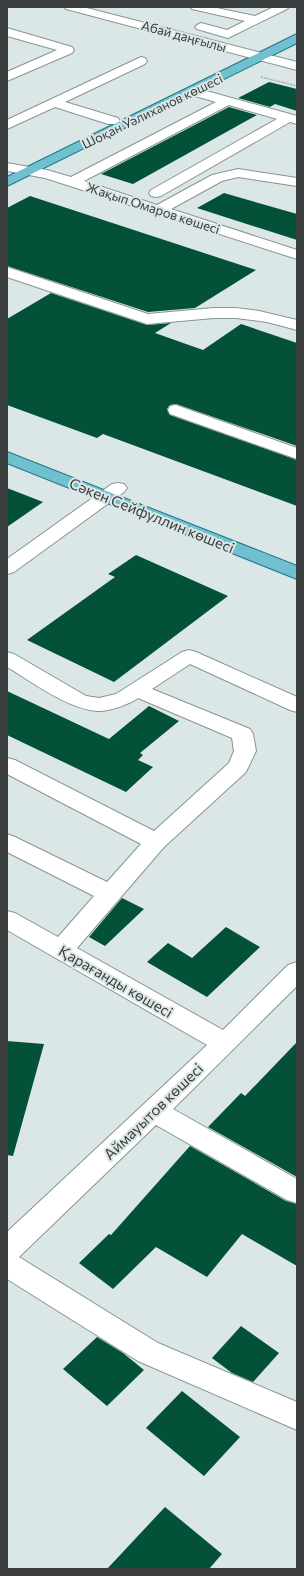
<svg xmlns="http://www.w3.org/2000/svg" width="304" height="1576" font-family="Commissioner,sans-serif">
<rect width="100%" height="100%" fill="#dbe7e6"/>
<path fill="#025138" d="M 269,82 L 297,89 L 297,111 L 275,104 L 270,107 L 238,98 Z
M 229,107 L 257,115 L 133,184 L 101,174 Z
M 224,193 L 297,214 L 297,240 L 197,208 Z
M 30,196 L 256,270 L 195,308 L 148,312 L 7,266 L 7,208 Z
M 51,293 L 147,325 L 171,323 L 155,333 L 203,350 L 241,324 L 297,343 L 297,446 L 176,404 L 170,405 L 167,409 L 170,415 L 297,460 L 297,506 L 103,434 L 97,438 L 7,405 L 7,319 Z
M 7,488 L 43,502 L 7,527 Z
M 136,555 L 228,596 L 114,682 L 27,640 L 115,577 L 108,574 Z
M 7,691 L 109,739 L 149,706 L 179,721 L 140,753 L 143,755 L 138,760 L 153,767 L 126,792 L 7,735 Z
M 122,898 L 144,909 L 105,946 L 89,937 Z
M 226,927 L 260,947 L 207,997 L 147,962 L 168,943 L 192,958 Z
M 7,1041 L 44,1044 L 13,1156 L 7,1155 Z
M 297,1042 L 297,1177 L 208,1127 L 241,1093 L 245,1096 Z
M 190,1146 L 286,1201 L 297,1204 L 297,1266 L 242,1234 L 207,1277 L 156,1247 L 113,1289 L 79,1263 L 109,1234 L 111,1235 Z
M 241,1326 L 279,1353 L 253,1382 L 232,1373 L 212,1358 Z
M 97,1337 L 123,1353 L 144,1370 L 107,1406 L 63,1369 Z
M 182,1391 L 240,1437 L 204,1476 L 146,1428 Z
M 165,1507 L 222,1554 L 209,1569 L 107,1569 Z"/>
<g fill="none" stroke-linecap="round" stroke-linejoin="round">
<defs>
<path id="minor" d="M 64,7 L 83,7 L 297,62 L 297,70 L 66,9 Z
M 190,7 L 212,7 L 255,16 L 274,7 L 289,7 L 287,9 L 228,38 L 197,29 L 195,27 L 197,25 L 201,23 L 227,30 L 245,21 L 192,9 Z
M 7,28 L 72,47 L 74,50 L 72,53 L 7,81 L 7,72 L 57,50 L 7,36 Z
M 141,57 L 145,58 L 147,61 L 145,64 L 65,102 L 118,118 L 120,121 L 118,124 L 108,124 L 55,107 L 7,129 L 7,120 Z
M 192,87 L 297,116 L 297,124 L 290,122 L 161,196 L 156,197 L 151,196 L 149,193 L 151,190 L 277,119 L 229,105 L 84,181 L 157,205 L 212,175 L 238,169 L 297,178 L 297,186 L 238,177 L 222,181 L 171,209 L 297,250 L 297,259 L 45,178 L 7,171 L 7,163 L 47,170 L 71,177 L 216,102 L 188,94 L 186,91 L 188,88 Z
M 7,267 L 148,314 L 214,308 L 236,308 L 259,311 L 297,320 L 297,330 L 267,322 L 236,318 L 214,318 L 147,324 L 7,277 Z
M 176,405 L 297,448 L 297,459 L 170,414 L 168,410 L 170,406 Z
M 118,483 L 124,484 L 127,488 L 124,492 L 14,572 L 7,574 L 7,559 L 112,484 Z
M 189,650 L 196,652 L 297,697 L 297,712 L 290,710 L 190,664 L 152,689 L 250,729 L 253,734 L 256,751 L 246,772 L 164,847 L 77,948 L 223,1030 L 288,965 L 297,962 L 297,986 L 173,1109 L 297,1179 L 297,1203 L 287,1200 L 156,1125 L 19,1257 L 158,1343 L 297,1402 L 297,1430 L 138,1361 L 7,1279 L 7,1232 L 207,1045 L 7,930 L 7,911 L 15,913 L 58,937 L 94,896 L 7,852 L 7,834 L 15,837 L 107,882 L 141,844 L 7,774 L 7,758 L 15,760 L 154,831 L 229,763 L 234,751 L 232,738 L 138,698 C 130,704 108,712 97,711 C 66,708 34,683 7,667 L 7,652 L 14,654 L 86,696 L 99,698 L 116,694 L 182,652 Z"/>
<path id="major" d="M 297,34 L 297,43 L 7,186 L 7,177 Z
M 7,452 L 297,566 L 297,579 L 7,463 Z"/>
</defs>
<use href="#minor" stroke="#899493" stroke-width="2"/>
<use href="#major" stroke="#1f7788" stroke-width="2"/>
<path stroke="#a5aead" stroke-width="1.5" stroke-dasharray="2 1" stroke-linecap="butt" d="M 261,77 L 297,86"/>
<use href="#minor" fill="#fff" fill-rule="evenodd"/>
<use href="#major" fill="#70c0d0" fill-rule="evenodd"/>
</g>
<g text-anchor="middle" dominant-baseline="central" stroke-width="4" stroke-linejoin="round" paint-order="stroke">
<g font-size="13" fill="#393d3d" stroke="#dbe7e6">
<text transform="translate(184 36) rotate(15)">Абай даңғылы</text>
<text transform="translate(152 111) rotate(-26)">Шоқан Уәлиханов көшесі</text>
<text transform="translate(153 208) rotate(18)">Жақып Омаров көшесі</text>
</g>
<g font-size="15" fill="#393d3d" stroke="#dbe7e6">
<text transform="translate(152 515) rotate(22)">Сәкен Сейфуллин көшесі</text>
<text transform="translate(116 981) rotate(30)">Қарағанды көшесі</text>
<text transform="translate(153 1111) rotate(-44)">Аймауытов көшесі</text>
</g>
</g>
<rect width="304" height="1576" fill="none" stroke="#393d3d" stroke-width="16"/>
</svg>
